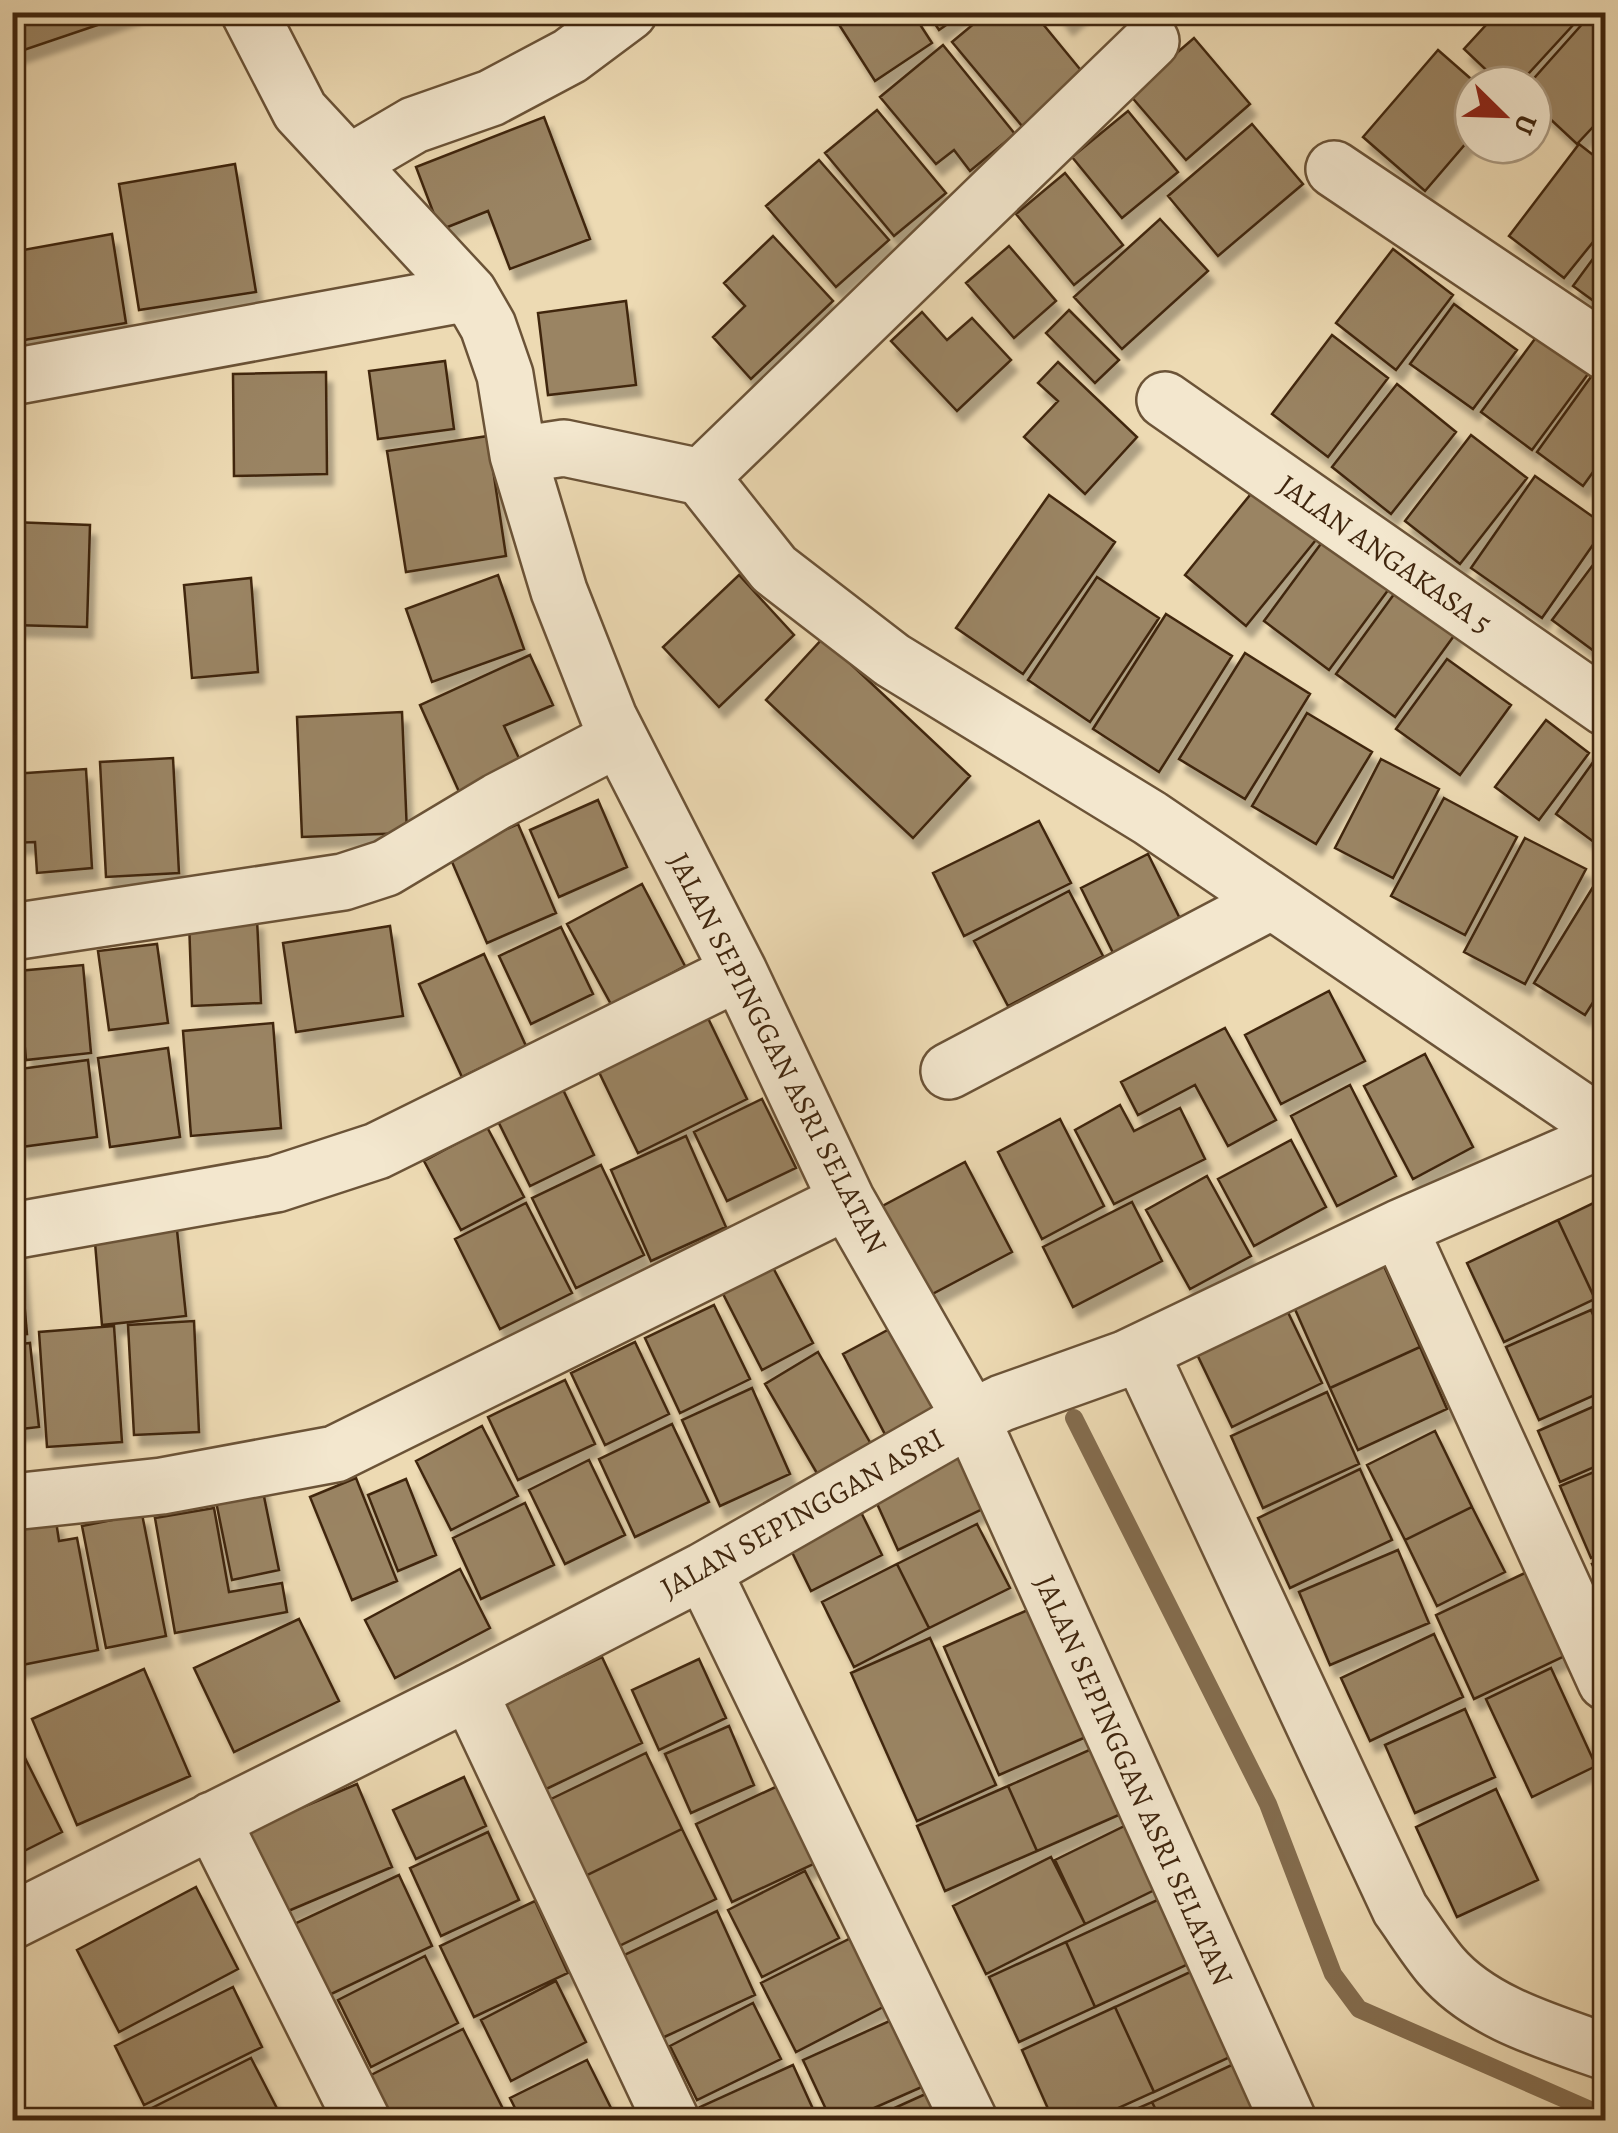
<svg xmlns="http://www.w3.org/2000/svg" width="1618" height="2133" font-family="Alegreya,serif">
<defs>
<filter id="shadow"><feDropShadow dx="6" dy="11" stdDeviation="2.5" flood-color="#0004"/></filter>
</defs>
<rect width="100%" height="100%" fill="#eddab3"/>
<filter id="stains"><feTurbulence type="fractalNoise" baseFrequency=".002" numOctaves="4"/><feColorMatrix values="0 0 0 0 .2 0 0 0 0 .09 0 0 0 0 .02 0 0 0 .5 -.17"/></filter>
<radialGradient id="worn" r=".72"><stop offset=".6" stop-color="#630" stop-opacity="0"/><stop offset="1" stop-color="#630" stop-opacity=".3"/></radialGradient>
<g fill="none" stroke-linecap="round" stroke-linejoin="round">
<path stroke="#846d4f" stroke-width="18" d="M 1074,1418 L 1268,1804 L 1333,1974 L 1359,2009 L 1606,2117"/>
</g>
<path fill="#9a8464" stroke="#40260e" stroke-width="2.5" filter="url(#shadow)" d="M 12,12 L 136,12 L 12,54 Z
M 831,12 L 912,12 L 932,43 L 875,81 Z
M 927,12 L 965,12 L 939,30 Z
M 988,12 L 1033,12 L 1084,74 L 1022,126 L 952,42 Z
M 1058,12 L 1081,12 L 1067,24 Z
M 1498,12 L 1585,12 L 1518,85 L 1502,85 L 1464,49 Z
M 1593,12 L 1606,12 L 1606,113 L 1577,144 L 1533,103 L 1533,85 L 1528,85 Z
M 1194,38 L 1250,104 L 1186,160 L 1129,94 Z
M 943,45 L 1015,134 L 970,171 L 954,150 L 936,164 L 880,97 Z
M 1438,50 L 1478,85 L 1473,85 L 1473,135 L 1425,191 L 1363,137 Z
M 877,110 L 946,193 L 894,236 L 825,153 Z
M 1128,111 L 1178,172 L 1122,218 L 1072,157 Z
M 544,117 L 590,239 L 510,269 L 488,211 L 440,230 L 416,167 Z
M 1252,124 L 1303,184 L 1218,256 L 1168,196 Z
M 1579,144 L 1606,165 L 1606,226 L 1564,278 L 1509,236 Z
M 819,160 L 889,240 L 836,287 L 766,206 Z
M 235,164 L 256,292 L 139,310 L 119,184 Z
M 1065,173 L 1123,245 L 1074,285 L 1016,214 Z
M 1160,219 L 1208,271 L 1122,349 L 1074,297 Z
M 112,234 L 126,323 L 12,342 L 12,252 Z
M 773,236 L 833,301 L 751,379 L 713,337 L 745,306 L 724,283 Z
M 1606,241 L 1606,310 L 1573,286 Z
M 1009,246 L 1056,301 L 1014,338 L 966,283 Z
M 1393,249 L 1453,295 L 1396,370 L 1336,323 Z
M 626,301 L 636,385 L 548,395 L 538,313 Z
M 1454,304 L 1517,350 L 1473,409 L 1410,364 Z
M 1069,310 L 1119,360 L 1095,383 L 1046,333 Z
M 922,312 L 947,340 L 972,318 L 1011,360 L 957,411 L 891,341 Z
M 1332,335 L 1388,378 L 1328,457 L 1272,414 Z
M 1537,336 L 1588,374 L 1532,450 L 1481,412 Z
M 445,361 L 454,429 L 378,439 L 369,371 Z
M 1058,362 L 1137,437 L 1085,494 L 1024,437 L 1058,401 L 1038,383 Z
M 1598,367 L 1606,372 L 1606,454 L 1583,486 L 1537,452 Z
M 326,372 L 327,474 L 234,476 L 233,374 Z
M 1397,384 L 1456,432 L 1391,514 L 1332,467 Z
M 1471,435 L 1527,478 L 1460,564 L 1405,521 Z
M 488,436 L 506,556 L 406,572 L 387,451 Z
M 1535,476 L 1606,526 L 1542,618 L 1471,568 Z
M 1263,479 L 1324,530 L 1246,626 L 1185,575 Z
M 1049,495 L 1115,542 L 1023,674 L 956,628 Z
M 12,522 L 90,525 L 87,627 L 12,625 Z
M 1334,526 L 1400,574 L 1329,670 L 1264,621 Z
M 1604,550 L 1606,551 L 1606,660 L 1552,620 Z
M 498,575 L 524,649 L 432,682 L 406,609 Z
M 739,575 L 794,635 L 719,707 L 663,647 Z
M 1097,577 L 1159,618 L 1090,722 L 1028,680 Z
M 251,578 L 258,672 L 192,678 L 184,585 Z
M 1405,579 L 1464,622 L 1395,717 L 1336,674 Z
M 1166,614 L 1232,656 L 1159,772 L 1093,729 Z
M 823,638 L 970,776 L 913,838 L 766,700 Z
M 1245,653 L 1310,694 L 1245,799 L 1179,759 Z
M 530,655 L 553,705 L 504,726 L 523,767 L 461,796 L 420,705 Z
M 1447,659 L 1511,705 L 1460,775 L 1396,729 Z
M 402,712 L 407,833 L 302,837 L 297,717 Z
M 1307,713 L 1372,752 L 1316,844 L 1252,806 Z
M 1546,720 L 1589,753 L 1539,820 L 1495,787 Z
M 1606,744 L 1606,834 L 1598,845 L 1556,814 Z
M 173,758 L 179,873 L 106,877 L 100,762 Z
M 1381,759 L 1439,789 L 1393,878 L 1335,848 Z
M 86,769 L 92,868 L 37,873 L 35,842 L 12,843 L 12,774 Z
M 1444,798 L 1517,837 L 1465,935 L 1391,896 Z
M 598,800 L 627,867 L 559,897 L 530,830 Z
M 1039,821 L 1071,883 L 964,936 L 933,873 Z
M 518,824 L 556,913 L 487,943 L 449,855 Z
M 1525,838 L 1586,869 L 1525,984 L 1464,952 Z
M 1148,854 L 1189,937 L 1122,971 L 1081,888 Z
M 642,884 L 685,966 L 612,1006 L 567,924 Z
M 1593,887 L 1606,894 L 1606,982 L 1585,1015 L 1534,983 Z
M 1069,891 L 1103,956 L 1008,1006 L 974,941 Z
M 257,919 L 261,1003 L 192,1006 L 189,921 Z
M 390,926 L 403,1016 L 296,1032 L 283,943 Z
M 561,927 L 593,994 L 531,1024 L 499,956 Z
M 157,944 L 168,1023 L 109,1030 L 98,951 Z
M 484,954 L 526,1046 L 462,1077 L 419,984 Z
M 83,965 L 91,1053 L 26,1060 L 18,971 Z
M 12,981 L 19,1051 L 12,1051 Z
M 1329,991 L 1365,1061 L 1281,1104 L 1245,1035 Z
M 706,1014 L 747,1099 L 638,1153 L 597,1068 Z
M 273,1023 L 281,1128 L 191,1136 L 183,1031 Z
M 1225,1028 L 1276,1120 L 1228,1146 L 1195,1085 L 1138,1115 L 1121,1082 Z
M 168,1048 L 180,1137 L 110,1147 L 98,1058 Z
M 1425,1054 L 1473,1147 L 1413,1179 L 1364,1086 Z
M 88,1060 L 97,1137 L 21,1147 L 12,1070 Z
M 557,1077 L 594,1155 L 530,1186 L 492,1109 Z
M 1350,1085 L 1396,1176 L 1337,1206 L 1291,1116 Z
M 762,1099 L 796,1168 L 727,1201 L 694,1132 Z
M 1120,1105 L 1134,1131 L 1180,1108 L 1205,1159 L 1114,1204 L 1075,1130 Z
M 1060,1119 L 1104,1206 L 1042,1239 L 998,1152 Z
M 487,1127 L 524,1197 L 461,1230 L 424,1161 Z
M 686,1136 L 726,1227 L 651,1261 L 611,1170 Z
M 1291,1140 L 1326,1207 L 1254,1246 L 1218,1179 Z
M 965,1162 L 1012,1252 L 919,1301 L 873,1211 Z
M 601,1165 L 644,1255 L 576,1288 L 532,1198 Z
M 1207,1176 L 1251,1256 L 1190,1289 L 1146,1210 Z
M 1606,1197 L 1606,1294 L 1595,1299 L 1558,1220 Z
M 1132,1202 L 1162,1261 L 1073,1307 L 1043,1247 Z
M 526,1203 L 572,1293 L 500,1329 L 455,1239 Z
M 175,1211 L 186,1316 L 102,1325 L 93,1219 Z
M 1558,1220 L 1595,1299 L 1504,1342 L 1467,1263 Z
M 19,1243 L 27,1334 L 12,1335 L 12,1244 Z
M 1380,1257 L 1420,1347 L 1330,1388 L 1290,1298 Z
M 770,1262 L 813,1343 L 762,1370 L 720,1288 Z
M 1283,1302 L 1322,1383 L 1232,1427 L 1193,1346 Z
M 714,1305 L 750,1379 L 680,1413 L 645,1338 Z
M 1591,1310 L 1606,1344 L 1606,1390 L 1539,1420 L 1506,1347 Z
M 910,1318 L 955,1403 L 888,1440 L 843,1354 Z
M 194,1321 L 199,1432 L 134,1435 L 128,1325 Z
M 114,1326 L 122,1442 L 47,1447 L 39,1332 Z
M 635,1342 L 669,1414 L 605,1445 L 571,1373 Z
M 30,1343 L 39,1427 L 12,1430 L 12,1345 Z
M 1420,1347 L 1447,1409 L 1358,1450 L 1330,1388 Z
M 818,1352 L 871,1444 L 818,1475 L 765,1384 Z
M 565,1380 L 595,1444 L 518,1480 L 488,1417 Z
M 752,1388 L 790,1474 L 720,1506 L 682,1420 Z
M 1327,1392 L 1359,1464 L 1263,1508 L 1231,1436 Z
M 1606,1401 L 1606,1462 L 1560,1482 L 1538,1431 Z
M 672,1424 L 709,1502 L 635,1537 L 599,1459 Z
M 482,1426 L 518,1496 L 451,1530 L 416,1461 Z
M 1435,1431 L 1472,1507 L 1405,1540 L 1367,1465 Z
M 967,1453 L 991,1505 L 898,1550 L 874,1497 Z
M 589,1460 L 625,1535 L 565,1564 L 529,1490 Z
M 1606,1467 L 1606,1552 L 1591,1558 L 1560,1486 Z
M 1360,1469 L 1392,1540 L 1290,1588 L 1258,1518 Z
M 259,1472 L 279,1570 L 232,1580 L 212,1482 Z
M 356,1478 L 397,1581 L 352,1600 L 310,1497 Z
M 406,1479 L 436,1555 L 398,1571 L 368,1495 Z
M 525,1503 L 554,1565 L 481,1599 L 453,1538 Z
M 1472,1507 L 1505,1572 L 1437,1606 L 1405,1540 Z
M 214,1508 L 229,1592 L 282,1583 L 287,1612 L 175,1633 L 155,1518 Z
M 860,1510 L 882,1555 L 811,1591 L 789,1546 Z
M 142,1514 L 166,1636 L 106,1648 L 82,1526 Z
M 56,1521 L 59,1541 L 77,1538 L 98,1650 L 17,1666 L 12,1642 L 12,1529 Z
M 977,1524 L 1010,1588 L 929,1628 L 897,1564 Z
M 1398,1550 L 1429,1623 L 1330,1665 L 1299,1592 Z
M 1606,1558 L 1606,1595 L 1592,1564 Z
M 897,1564 L 929,1628 L 854,1667 L 822,1602 Z
M 460,1569 L 490,1628 L 395,1678 L 365,1620 Z
M 1527,1572 L 1567,1655 L 1474,1699 L 1436,1615 Z
M 1039,1605 L 1095,1733 L 999,1775 L 944,1647 Z
M 299,1619 L 339,1701 L 234,1752 L 194,1668 Z
M 1434,1634 L 1463,1697 L 1370,1741 L 1341,1678 Z
M 930,1638 L 996,1785 L 917,1821 L 851,1673 Z
M 602,1657 L 642,1743 L 540,1792 L 500,1706 Z
M 699,1659 L 726,1718 L 659,1750 L 632,1690 Z
M 1551,1668 L 1596,1766 L 1532,1797 L 1486,1699 Z
M 144,1669 L 190,1776 L 77,1825 L 32,1719 Z
M 1465,1709 L 1495,1777 L 1415,1813 L 1385,1745 Z
M 729,1726 L 754,1785 L 691,1813 L 665,1754 Z
M 1112,1740 L 1139,1806 L 1037,1851 L 1008,1786 Z
M 19,1746 L 62,1832 L 12,1857 L 12,1749 Z
M 646,1753 L 682,1829 L 585,1876 L 549,1800 Z
M 464,1777 L 486,1826 L 416,1859 L 393,1810 Z
M 357,1784 L 392,1867 L 267,1920 L 233,1837 Z
M 782,1784 L 818,1862 L 732,1902 L 696,1824 Z
M 1008,1786 L 1037,1851 L 945,1891 L 917,1826 Z
M 1496,1789 L 1538,1880 L 1457,1917 L 1416,1827 Z
M 1147,1815 L 1177,1879 L 1085,1924 L 1055,1860 Z
M 682,1829 L 716,1899 L 619,1946 L 585,1876 Z
M 488,1832 L 519,1900 L 441,1936 L 410,1868 Z
M 1051,1857 L 1085,1924 L 986,1974 L 953,1906 Z
M 805,1871 L 839,1938 L 762,1977 L 728,1910 Z
M 399,1875 L 432,1946 L 327,1996 L 294,1924 Z
M 196,1887 L 238,1969 L 119,2032 L 77,1950 Z
M 1164,1897 L 1193,1962 L 1095,2007 L 1066,1942 Z
M 535,1901 L 568,1973 L 474,2017 L 440,1946 Z
M 717,1911 L 755,1995 L 660,2039 L 622,1956 Z
M 853,1937 L 887,2005 L 796,2052 L 761,1983 Z
M 1066,1942 L 1095,2007 L 1019,2042 L 989,1977 Z
M 425,1956 L 458,2023 L 371,2067 L 338,2000 Z
M 1203,1966 L 1241,2052 L 1154,2092 L 1115,2007 Z
M 556,1981 L 586,2042 L 511,2081 L 481,2020 Z
M 233,1987 L 262,2047 L 144,2105 L 115,2046 Z
M 753,2003 L 781,2059 L 697,2100 L 670,2046 Z
M 1115,2007 L 1154,2092 L 1092,2120 L 1053,2120 L 1022,2050 Z
M 894,2019 L 924,2086 L 847,2120 L 831,2120 L 803,2060 Z
M 463,2029 L 503,2109 L 479,2120 L 389,2120 L 367,2077 Z
M 251,2058 L 283,2120 L 149,2120 L 144,2112 Z
M 587,2060 L 617,2120 L 521,2120 L 510,2098 Z
M 1236,2063 L 1262,2120 L 1161,2120 L 1152,2102 Z
M 793,2065 L 818,2120 L 707,2120 L 700,2107 Z
M 930,2092 L 943,2120 L 868,2120 Z
M 1152,2102 L 1161,2120 L 1111,2120 Z"/>
<g fill="none" stroke-linecap="round" stroke-linejoin="round">
<defs>
<path id="street" d="M 249,12 L 300,111 L 469,293 L 488,326 L 505,375 L 518,455 L 559,591 L 609,718 L 739,972 L 847,1201 L 971,1418 L 1288,2120
M 351,162 L 414,125 L 491,98 L 570,56 L 629,12
M 1334,169 L 1606,352
M 12,377 L 469,293
M 1165,400 L 1606,708
M 518,455 L 564,448 L 701,477 L 774,569 L 892,660 L 1150,818 L 1606,1128
M 701,477 L 1151,41
M 12,932 L 343,882 L 386,868 L 498,801 L 619,738
M 949,1071 L 1272,901
M 1399,1228 L 1606,1682
M 12,1231 L 276,1184 L 377,1151 L 739,972
M 1140,1352 L 1400,1909 C 1413,1927 1426,1948 1441,1966 C 1481,2013 1550,2032 1606,2052
M 12,1502 L 162,1486 L 335,1454 L 847,1201
M 703,1571 L 969,2120
M 469,1692 L 671,2120
M 212,1820 L 362,2120
M 12,1921 L 469,1692 L 703,1571 L 971,1418 L 1002,1403 L 1125,1359 L 1399,1228 L 1606,1138"/>
</defs>
<use href="#street" stroke="#6b5337" stroke-width="60"/>
<use href="#street" stroke="#f3e7ce" stroke-width="55"/>
</g>
<g text-anchor="middle" dominant-baseline="central" stroke-width="9" stroke-linejoin="round" paint-order="stroke">
<g font-size="30" fill="#40260e" stroke="#f3e7ce">
<text transform="translate(1385 554) rotate(35)">JALAN ANGAKASA 5</text>
<text transform="translate(778 1053) rotate(63)">JALAN SEPINGGAN ASRI SELATAN</text>
<text transform="translate(802 1513) rotate(-29)">JALAN SEPINGGAN ASRI</text>
<text transform="translate(1134 1780) rotate(66)">JALAN SEPINGGAN ASRI SELATAN</text>
</g>
</g>
<rect width="1618" height="2133" fill="none" stroke="#eddab3" stroke-width="50"/>
<rect x="15" y="15" width="1588" height="2103" fill="none" stroke="#40260e" stroke-width="5"/>
<rect x="25" y="25" width="1568" height="2083" fill="none" stroke="#40260e" stroke-width="2.5"/>
<g transform="translate(1503 115) rotate(113)"><circle r="48" fill="#f3e7ce" stroke="#ab9a81" stroke-width="2.5"/>
<path d="M0-8L18 38L0 25L-18 38Z" fill="#8f2418"/>
<text y="-15" font-size="28" font-weight="bold" text-anchor="middle" fill="#40260e">U</text>
</g>
<rect width="100%" height="100%" filter="url(#stains)"/>
<rect width="100%" height="100%" fill="url(#worn)"/>
</svg>
